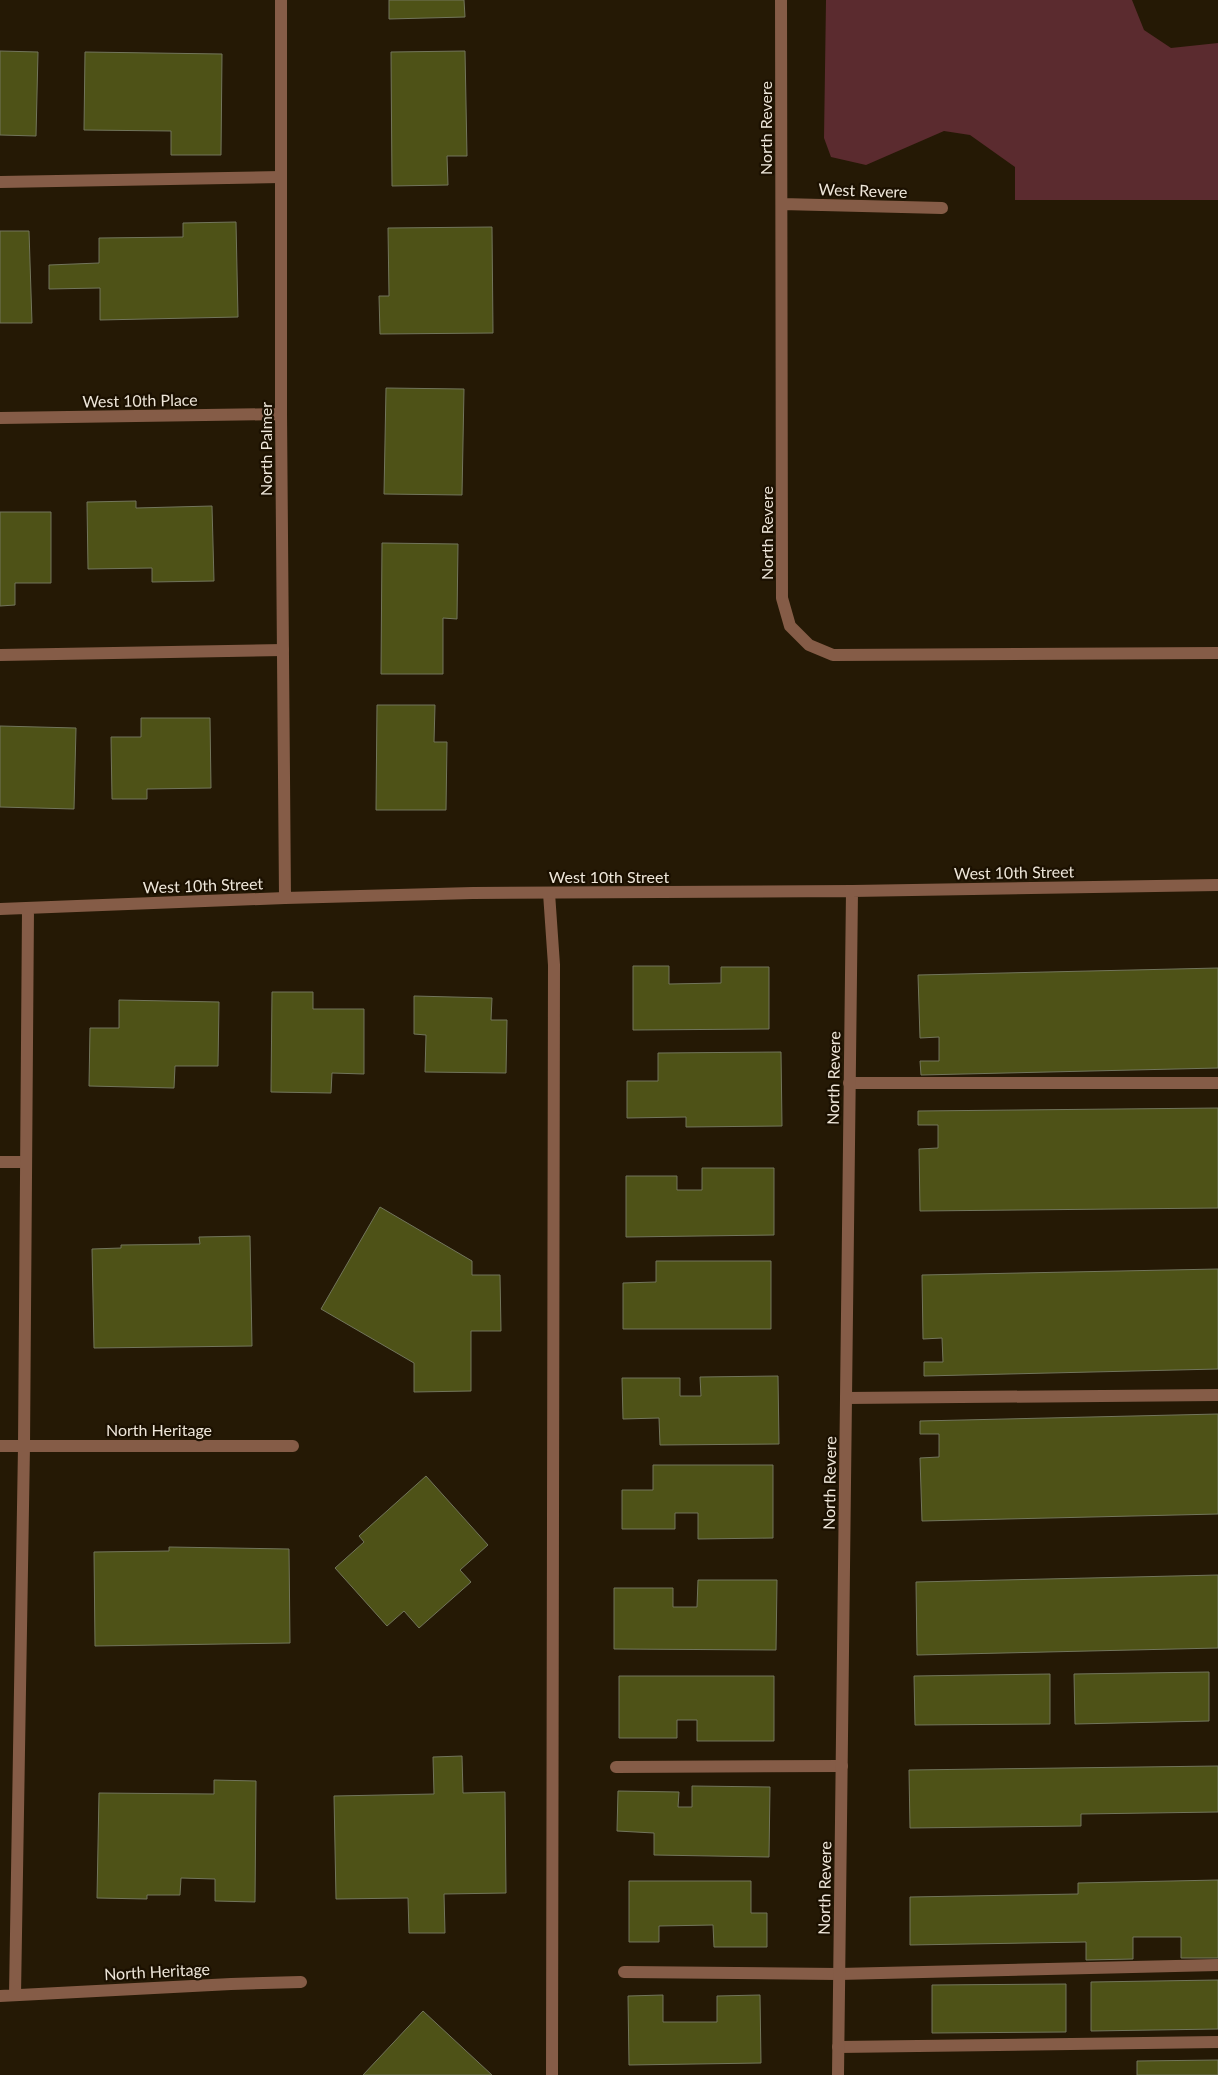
<svg xmlns="http://www.w3.org/2000/svg" width="1218" height="2075" font-family="Lato,sans-serif">
<rect width="100%" height="100%" fill="#251905"/>
<path fill="#5b2b2f" d="M 826,0 L 1132,0 L 1144,30 L 1171,48 L 1218,43 L 1218,200 L 1015,200 L 1015,167 L 970,135 L 944,131 L 866,165 L 831,157 L 824,138 Z"/>
<path fill="#4e5217" stroke="#72755c" d="M 389,0 L 464,0 L 465,17 L 389,19 Z
M 0,51 L 38,52 L 36,136 L 0,135 Z
M 465,51 L 467,156 L 447,156 L 448,185 L 392,186 L 391,52 Z
M 85,52 L 222,54 L 221,155 L 171,155 L 171,131 L 84,130 Z
M 236,222 L 238,317 L 100,320 L 100,288 L 49,289 L 49,265 L 99,263 L 99,238 L 183,237 L 183,223 Z
M 492,227 L 493,333 L 380,334 L 379,296 L 389,296 L 388,228 Z
M 0,231 L 29,231 L 32,323 L 0,323 Z
M 386,388 L 464,389 L 462,495 L 384,494 Z
M 136,501 L 136,508 L 212,506 L 214,581 L 152,582 L 152,568 L 88,569 L 87,502 Z
M 0,512 L 51,512 L 51,583 L 15,583 L 15,605 L 0,606 Z
M 382,543 L 458,544 L 457,619 L 443,618 L 443,674 L 381,674 Z
M 377,705 L 435,705 L 434,742 L 447,742 L 446,810 L 376,810 Z
M 141,718 L 210,718 L 211,788 L 147,789 L 147,799 L 112,799 L 111,737 L 141,737 Z
M 0,726 L 76,728 L 74,809 L 0,807 Z
M 633,966 L 669,966 L 669,984 L 721,983 L 721,967 L 769,967 L 769,1029 L 633,1030 Z
M 1218,968 L 1218,1068 L 921,1075 L 920,1061 L 939,1061 L 939,1037 L 920,1038 L 918,975 Z
M 272,992 L 313,992 L 313,1009 L 364,1009 L 364,1074 L 332,1073 L 331,1093 L 271,1092 Z
M 414,996 L 492,998 L 491,1020 L 507,1020 L 506,1073 L 425,1072 L 426,1035 L 414,1034 Z
M 119,1000 L 219,1002 L 218,1066 L 175,1066 L 174,1088 L 89,1086 L 90,1028 L 119,1028 Z
M 781,1052 L 782,1126 L 686,1127 L 686,1117 L 627,1118 L 627,1081 L 658,1081 L 658,1053 Z
M 1218,1108 L 1218,1208 L 920,1211 L 919,1149 L 938,1148 L 938,1125 L 918,1125 L 918,1111 Z
M 702,1168 L 774,1168 L 774,1235 L 626,1237 L 626,1176 L 677,1176 L 677,1190 L 702,1190 Z
M 380,1207 L 472,1261 L 472,1275 L 500,1275 L 501,1331 L 471,1331 L 471,1391 L 414,1392 L 414,1363 L 321,1309 Z
M 250,1236 L 252,1346 L 94,1348 L 92,1249 L 121,1248 L 121,1245 L 200,1244 L 199,1237 Z
M 656,1261 L 771,1261 L 771,1329 L 623,1329 L 623,1283 L 656,1282 Z
M 1218,1269 L 1218,1369 L 924,1376 L 924,1362 L 943,1362 L 942,1338 L 923,1339 L 922,1275 Z
M 778,1376 L 779,1444 L 660,1445 L 659,1418 L 623,1419 L 622,1378 L 680,1378 L 680,1396 L 701,1396 L 700,1377 Z
M 1218,1414 L 1218,1514 L 922,1521 L 920,1458 L 939,1457 L 939,1434 L 920,1434 L 920,1421 Z
M 653,1465 L 773,1465 L 773,1538 L 698,1539 L 698,1513 L 675,1513 L 675,1529 L 622,1529 L 622,1490 L 653,1490 Z
M 426,1476 L 488,1545 L 460,1570 L 471,1582 L 419,1628 L 404,1611 L 387,1626 L 335,1568 L 364,1542 L 359,1536 Z
M 169,1547 L 289,1549 L 290,1643 L 95,1646 L 94,1552 L 169,1551 Z
M 1218,1575 L 1218,1648 L 917,1655 L 916,1582 Z
M 698,1580 L 777,1580 L 776,1650 L 614,1649 L 614,1588 L 673,1588 L 673,1607 L 697,1607 Z
M 1209,1672 L 1209,1721 L 1075,1724 L 1074,1674 Z
M 1050,1674 L 1050,1724 L 915,1725 L 914,1676 Z
M 619,1676 L 774,1676 L 774,1741 L 697,1741 L 697,1720 L 677,1720 L 677,1738 L 619,1738 Z
M 462,1756 L 463,1793 L 505,1792 L 506,1893 L 444,1894 L 445,1933 L 409,1933 L 408,1898 L 336,1899 L 334,1796 L 434,1794 L 433,1757 Z
M 1218,1766 L 1218,1812 L 1081,1814 L 1081,1826 L 910,1828 L 909,1770 Z
M 214,1780 L 256,1781 L 255,1902 L 215,1901 L 215,1879 L 181,1878 L 180,1895 L 147,1895 L 147,1899 L 97,1898 L 99,1793 L 214,1794 Z
M 692,1786 L 770,1787 L 769,1857 L 654,1855 L 654,1833 L 617,1831 L 618,1791 L 679,1792 L 678,1807 L 692,1807 Z
M 1218,1880 L 1218,1958 L 1181,1958 L 1181,1937 L 1133,1937 L 1133,1959 L 1086,1960 L 1086,1942 L 910,1945 L 910,1897 L 1078,1894 L 1078,1883 Z
M 629,1881 L 751,1881 L 751,1913 L 767,1913 L 767,1947 L 714,1947 L 713,1925 L 659,1926 L 659,1942 L 629,1942 Z
M 1218,1980 L 1218,2029 L 1091,2031 L 1091,1982 Z
M 1066,1984 L 1066,2032 L 932,2033 L 932,1985 Z
M 663,1995 L 663,2022 L 717,2022 L 717,1996 L 760,1995 L 761,2063 L 629,2065 L 628,1996 Z
M 423,2011 L 492,2075 L 363,2075 Z
M 1218,2060 L 1218,2075 L 1137,2075 L 1137,2061 Z"/>
<g fill="none" stroke-linecap="round" stroke-linejoin="round">
<path stroke="#855c47" stroke-width="12" d="M 0,182 L 281,177
M 0,655 L 283,650
M 549,893 L 554,965 L 552,2075
M 849,1083 L 1218,1083
M 0,1162 L 26,1162
M 846,1398 L 1218,1395
M 616,1767 L 842,1766
M 624,1972 L 839,1974 L 1218,1965
M 838,2047 L 1218,2042"/>
<path stroke="#855c47" stroke-width="12" d="M 281,0 L 281,414 L 285,898
M 781,0 L 782,598 L 790,626 L 809,645 L 833,655 L 1218,653
M 782,204 L 942,208
M 0,418 L 281,414
M 0,909 L 285,898 L 473,893 L 852,891 L 1218,885
M 0,1446 L 293,1446
M 15,1995 L 24,1446 L 28,909
M 0,1996 L 231,1984 L 301,1982
M 838,2075 L 852,891"/>
</g>
<g text-anchor="middle" dominant-baseline="central" stroke-width="4.5" stroke-linejoin="round" paint-order="stroke">
<g font-size="16" fill="#eee6d9" stroke="#1b1000">
<text transform="translate(765 128) rotate(-90)">North Revere</text>
<text transform="translate(863 190) rotate(2)">West Revere</text>
<text transform="translate(140 400) rotate(-1)">West 10th Place</text>
<text transform="translate(265 449) rotate(-90)">North Palmer</text>
<text transform="translate(766 533) rotate(-90)">North Revere</text>
<text transform="translate(1014 872) rotate(-1)">West 10th Street</text>
<text x="609" y="876">West 10th Street</text>
<text transform="translate(203 885) rotate(-2)">West 10th Street</text>
<text transform="translate(833 1078) rotate(-89)">North Revere</text>
<text x="159" y="1429">North Heritage</text>
<text transform="translate(829 1483) rotate(-89)">North Revere</text>
<text transform="translate(824 1888) rotate(-89)">North Revere</text>
<text transform="translate(157 1971) rotate(-3)">North Heritage</text>
</g>
</g>
</svg>
